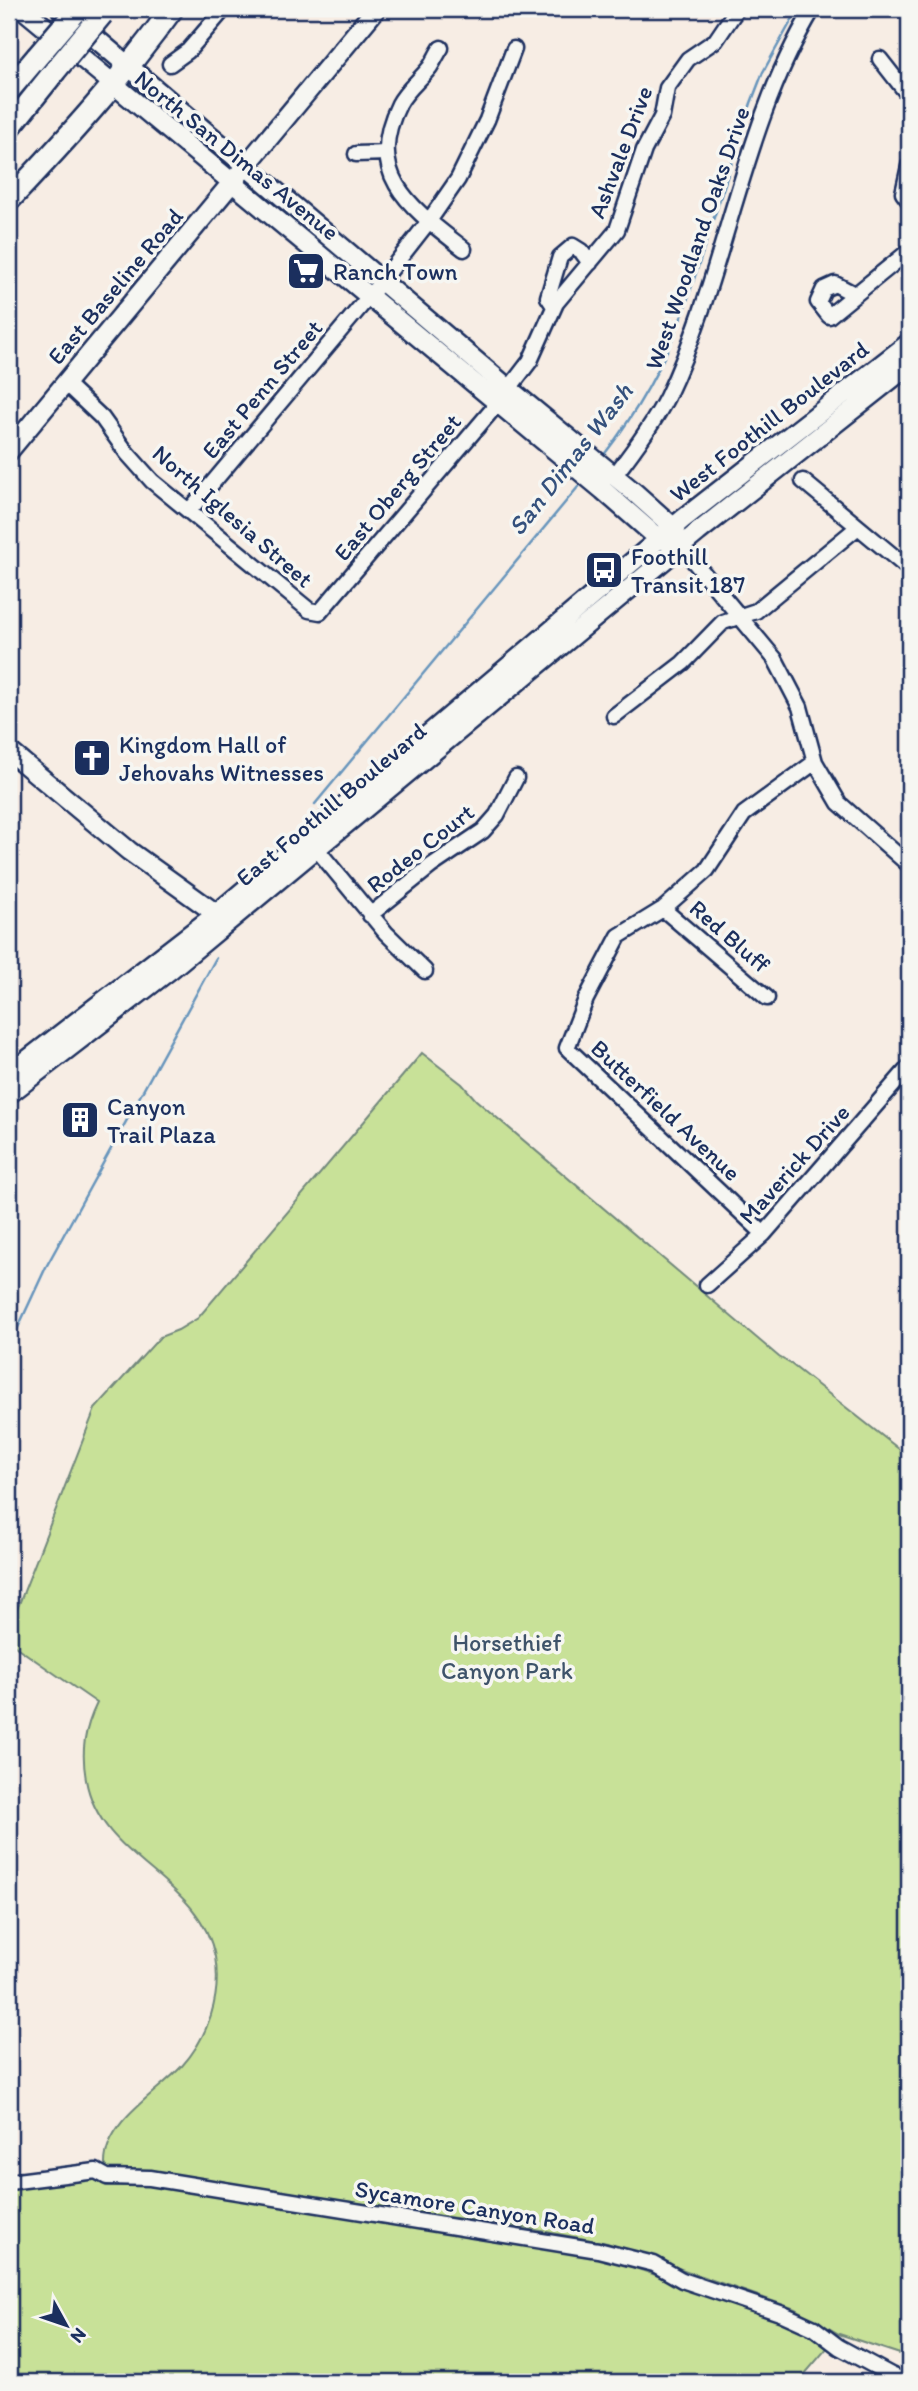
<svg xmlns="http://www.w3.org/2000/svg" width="918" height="2391" font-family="Itim,sans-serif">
<rect width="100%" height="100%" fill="#f7ede4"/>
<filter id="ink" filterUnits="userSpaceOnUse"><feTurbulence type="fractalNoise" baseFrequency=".0143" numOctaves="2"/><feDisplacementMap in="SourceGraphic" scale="14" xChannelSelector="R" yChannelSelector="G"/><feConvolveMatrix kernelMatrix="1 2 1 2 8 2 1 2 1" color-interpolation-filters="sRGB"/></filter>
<g filter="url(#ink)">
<path fill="#c8e198" stroke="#72887b" stroke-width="2" d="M 422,1053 L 462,1084 L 476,1100 L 779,1357 L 791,1364 L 909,1457 L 909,2357 L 839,2334 L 795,2309 L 607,2243 L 492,2222 L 446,2217 L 147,2170 L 108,2170 L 105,2164 C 105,2121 156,2094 182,2066 C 208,2037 222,1996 215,1957 C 200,1877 101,1862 86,1780 C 81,1751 84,1730 97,1703 L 9,1642 L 9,1630 L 95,1409 L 160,1337 L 178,1330 L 198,1318 Z
M 91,2178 L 106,2186 L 148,2185 L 600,2257 C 648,2271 693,2288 739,2306 C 770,2318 802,2328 828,2347 L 798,2382 L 9,2382 L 9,2189 Z"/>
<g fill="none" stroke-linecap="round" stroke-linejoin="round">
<path stroke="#6795bc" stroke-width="2.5" d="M 603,456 C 638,411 662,367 683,313 L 751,103 L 763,72 L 798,9
M 315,804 L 583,481
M 9,1347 L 46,1267 L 216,958"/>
<defs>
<path id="minor" d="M 441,48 C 437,54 434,61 430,67 C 421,79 406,90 399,104 C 363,176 413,209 464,249
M 880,59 L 909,96
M 170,64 L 188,51 L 224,9
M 356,154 L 387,153
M 909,166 L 903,193 L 909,201
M 854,294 L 835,284 L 824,289 L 818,302 L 829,316 L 909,251
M 554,306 L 548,297 L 560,257 L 573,246 L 581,251 L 590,263
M 66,384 L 102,418 L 127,453 L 152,481 L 309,610 L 320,612 L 498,403 L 530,361 L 556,303 L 617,230 L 644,150 L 662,116 L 667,88 L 688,59 L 716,40 L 737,9
M 614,476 C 631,454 655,421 667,397 C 727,271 741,128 813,9
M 803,481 L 909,569
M 189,511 L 382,281 L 429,221 L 458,179 L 487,120 L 514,49
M 681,546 L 775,659 L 800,707 L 815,762 L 839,803 L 909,865
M 614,716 L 683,663 L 723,622 L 756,611 L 858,527
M 311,842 L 386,933 L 425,971
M 663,909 L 767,998
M 370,915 L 431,866 L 483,831 L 497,815 L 516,778
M 764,1234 L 567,1048 L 586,999 L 619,936 L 663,909 L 707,870 L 744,814 L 815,762
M 707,1285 L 764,1234 L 909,1067
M 9,2182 L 96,2171 L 107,2177 L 150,2178 L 598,2250 L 654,2264 L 682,2280 L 783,2314 L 814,2328 L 839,2347 L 891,2375 L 909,2382"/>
<path id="major" d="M 23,9 L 603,490 L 659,539 L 668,542
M 61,9 L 509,389 L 635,493 L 673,527 L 677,537
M 9,451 L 376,9
M 9,751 L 129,851 L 225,920
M 9,1074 L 215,915 L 683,519 L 909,343
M 9,1094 L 171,969 L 698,532 L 909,365"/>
<path id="highway" d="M 9,90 L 37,57
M 9,128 L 54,72
M 9,200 C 67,139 123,77 172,9"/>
</defs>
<use href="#minor" stroke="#1b2f5e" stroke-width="19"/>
<use href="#major" stroke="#1b2f5e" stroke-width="23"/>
<use href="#highway" stroke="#1b2f5e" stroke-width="26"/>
<use href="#minor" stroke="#f6f6f2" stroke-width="14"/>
<use href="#major" stroke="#f6f6f2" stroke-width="18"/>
<use href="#highway" stroke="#f6f6f2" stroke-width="21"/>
<defs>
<path id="highway-bridge" d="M 37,57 L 78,9
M 54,72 L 102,14"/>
</defs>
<use href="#highway-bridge" stroke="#1b2f5e" stroke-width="26" stroke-linecap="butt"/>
<use href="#highway-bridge" stroke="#f6f6f2" stroke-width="21"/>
</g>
</g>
<defs>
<symbol id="supermarket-square" viewBox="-11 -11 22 22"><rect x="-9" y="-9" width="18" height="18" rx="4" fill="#1b2f5e" stroke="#f6f6f2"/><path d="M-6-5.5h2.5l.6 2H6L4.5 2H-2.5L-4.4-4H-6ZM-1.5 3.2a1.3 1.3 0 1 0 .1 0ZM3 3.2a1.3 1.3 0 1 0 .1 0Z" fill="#fff"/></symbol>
<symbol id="bus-square" viewBox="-11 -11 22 22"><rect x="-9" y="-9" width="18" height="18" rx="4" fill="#1b2f5e" stroke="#f6f6f2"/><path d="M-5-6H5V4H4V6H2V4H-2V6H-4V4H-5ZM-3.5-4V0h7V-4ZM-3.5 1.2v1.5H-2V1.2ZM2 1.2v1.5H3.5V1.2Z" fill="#fff"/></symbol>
<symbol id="church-square" viewBox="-11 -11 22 22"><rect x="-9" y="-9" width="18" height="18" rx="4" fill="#1b2f5e" stroke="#f6f6f2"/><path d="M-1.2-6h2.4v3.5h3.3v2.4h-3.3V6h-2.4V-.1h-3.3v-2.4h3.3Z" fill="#fff"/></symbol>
<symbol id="building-square" viewBox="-11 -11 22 22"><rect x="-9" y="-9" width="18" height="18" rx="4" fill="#1b2f5e" stroke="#f6f6f2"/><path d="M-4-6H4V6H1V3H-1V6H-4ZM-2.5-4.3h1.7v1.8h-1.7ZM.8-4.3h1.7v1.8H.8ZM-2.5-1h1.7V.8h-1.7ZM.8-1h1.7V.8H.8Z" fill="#fff"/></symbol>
</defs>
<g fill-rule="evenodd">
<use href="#supermarket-square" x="284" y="249" width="44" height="44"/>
<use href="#bus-square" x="582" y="548" width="44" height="44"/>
<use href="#church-square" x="70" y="736" width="44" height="44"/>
<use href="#building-square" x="58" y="1098" width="44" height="44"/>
</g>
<g text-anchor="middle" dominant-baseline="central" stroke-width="7" stroke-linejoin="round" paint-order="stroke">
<g font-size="24" fill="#1b2f5e" stroke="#f6f6f2">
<text transform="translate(620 152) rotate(-69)">Ashvale Drive</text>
<text transform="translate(237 155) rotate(39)">North San Dimas Avenue</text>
<text transform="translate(697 238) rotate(-71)">West Woodland Oaks Drive</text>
<text transform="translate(115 286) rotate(-50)">East Baseline Road</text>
<text transform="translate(262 389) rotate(-50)">East Penn Street</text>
<text transform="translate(769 421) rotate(-38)">West Foothill Boulevard</text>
<text transform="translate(397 487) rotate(-50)">East Oberg Street</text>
<text transform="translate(233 516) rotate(41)">North Iglesia Street</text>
<text transform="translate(331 804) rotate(-40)">East Foothill Boulevard</text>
<text transform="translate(420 848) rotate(-38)">Rodeo Court</text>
<text transform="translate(730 936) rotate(41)">Red Bluff</text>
<text transform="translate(666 1110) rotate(43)">Butterfield Avenue</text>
<text transform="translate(794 1164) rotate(-48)">Maverick Drive</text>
<text transform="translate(475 2207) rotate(9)">Sycamore Canyon Road</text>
</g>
<g font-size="24" fill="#1b2f5e" stroke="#f6f6f2" text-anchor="start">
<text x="333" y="271">Ranch Town</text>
<text x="631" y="556">Foothill<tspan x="631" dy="28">Transit 187</tspan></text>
<text x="119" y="744">Kingdom Hall of<tspan x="119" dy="28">Jehovahs Witnesses</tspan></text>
<text x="107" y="1106">Canyon<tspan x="107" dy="28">Trail Plaza</tspan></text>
</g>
<g font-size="24" fill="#3e536a" stroke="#f6f6f2">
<text x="507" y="1642">Horsethief<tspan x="507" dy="28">Canyon Park</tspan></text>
</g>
<g font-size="26" font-style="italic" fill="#34517d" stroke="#f6f6f2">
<text transform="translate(570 459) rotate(-52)">San Dimas Wash</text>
</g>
</g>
<rect width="918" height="2391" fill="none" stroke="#f6f6f2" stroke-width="35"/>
<rect x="18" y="18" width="883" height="2356" fill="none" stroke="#1b2f5e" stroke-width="2.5" filter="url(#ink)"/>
<g transform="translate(66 2325) rotate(130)" stroke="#f6f6f2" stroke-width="5" paint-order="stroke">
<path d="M0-5L12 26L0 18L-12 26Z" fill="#1b2f5e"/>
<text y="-10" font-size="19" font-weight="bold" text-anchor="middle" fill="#1b2f5e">N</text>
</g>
</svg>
